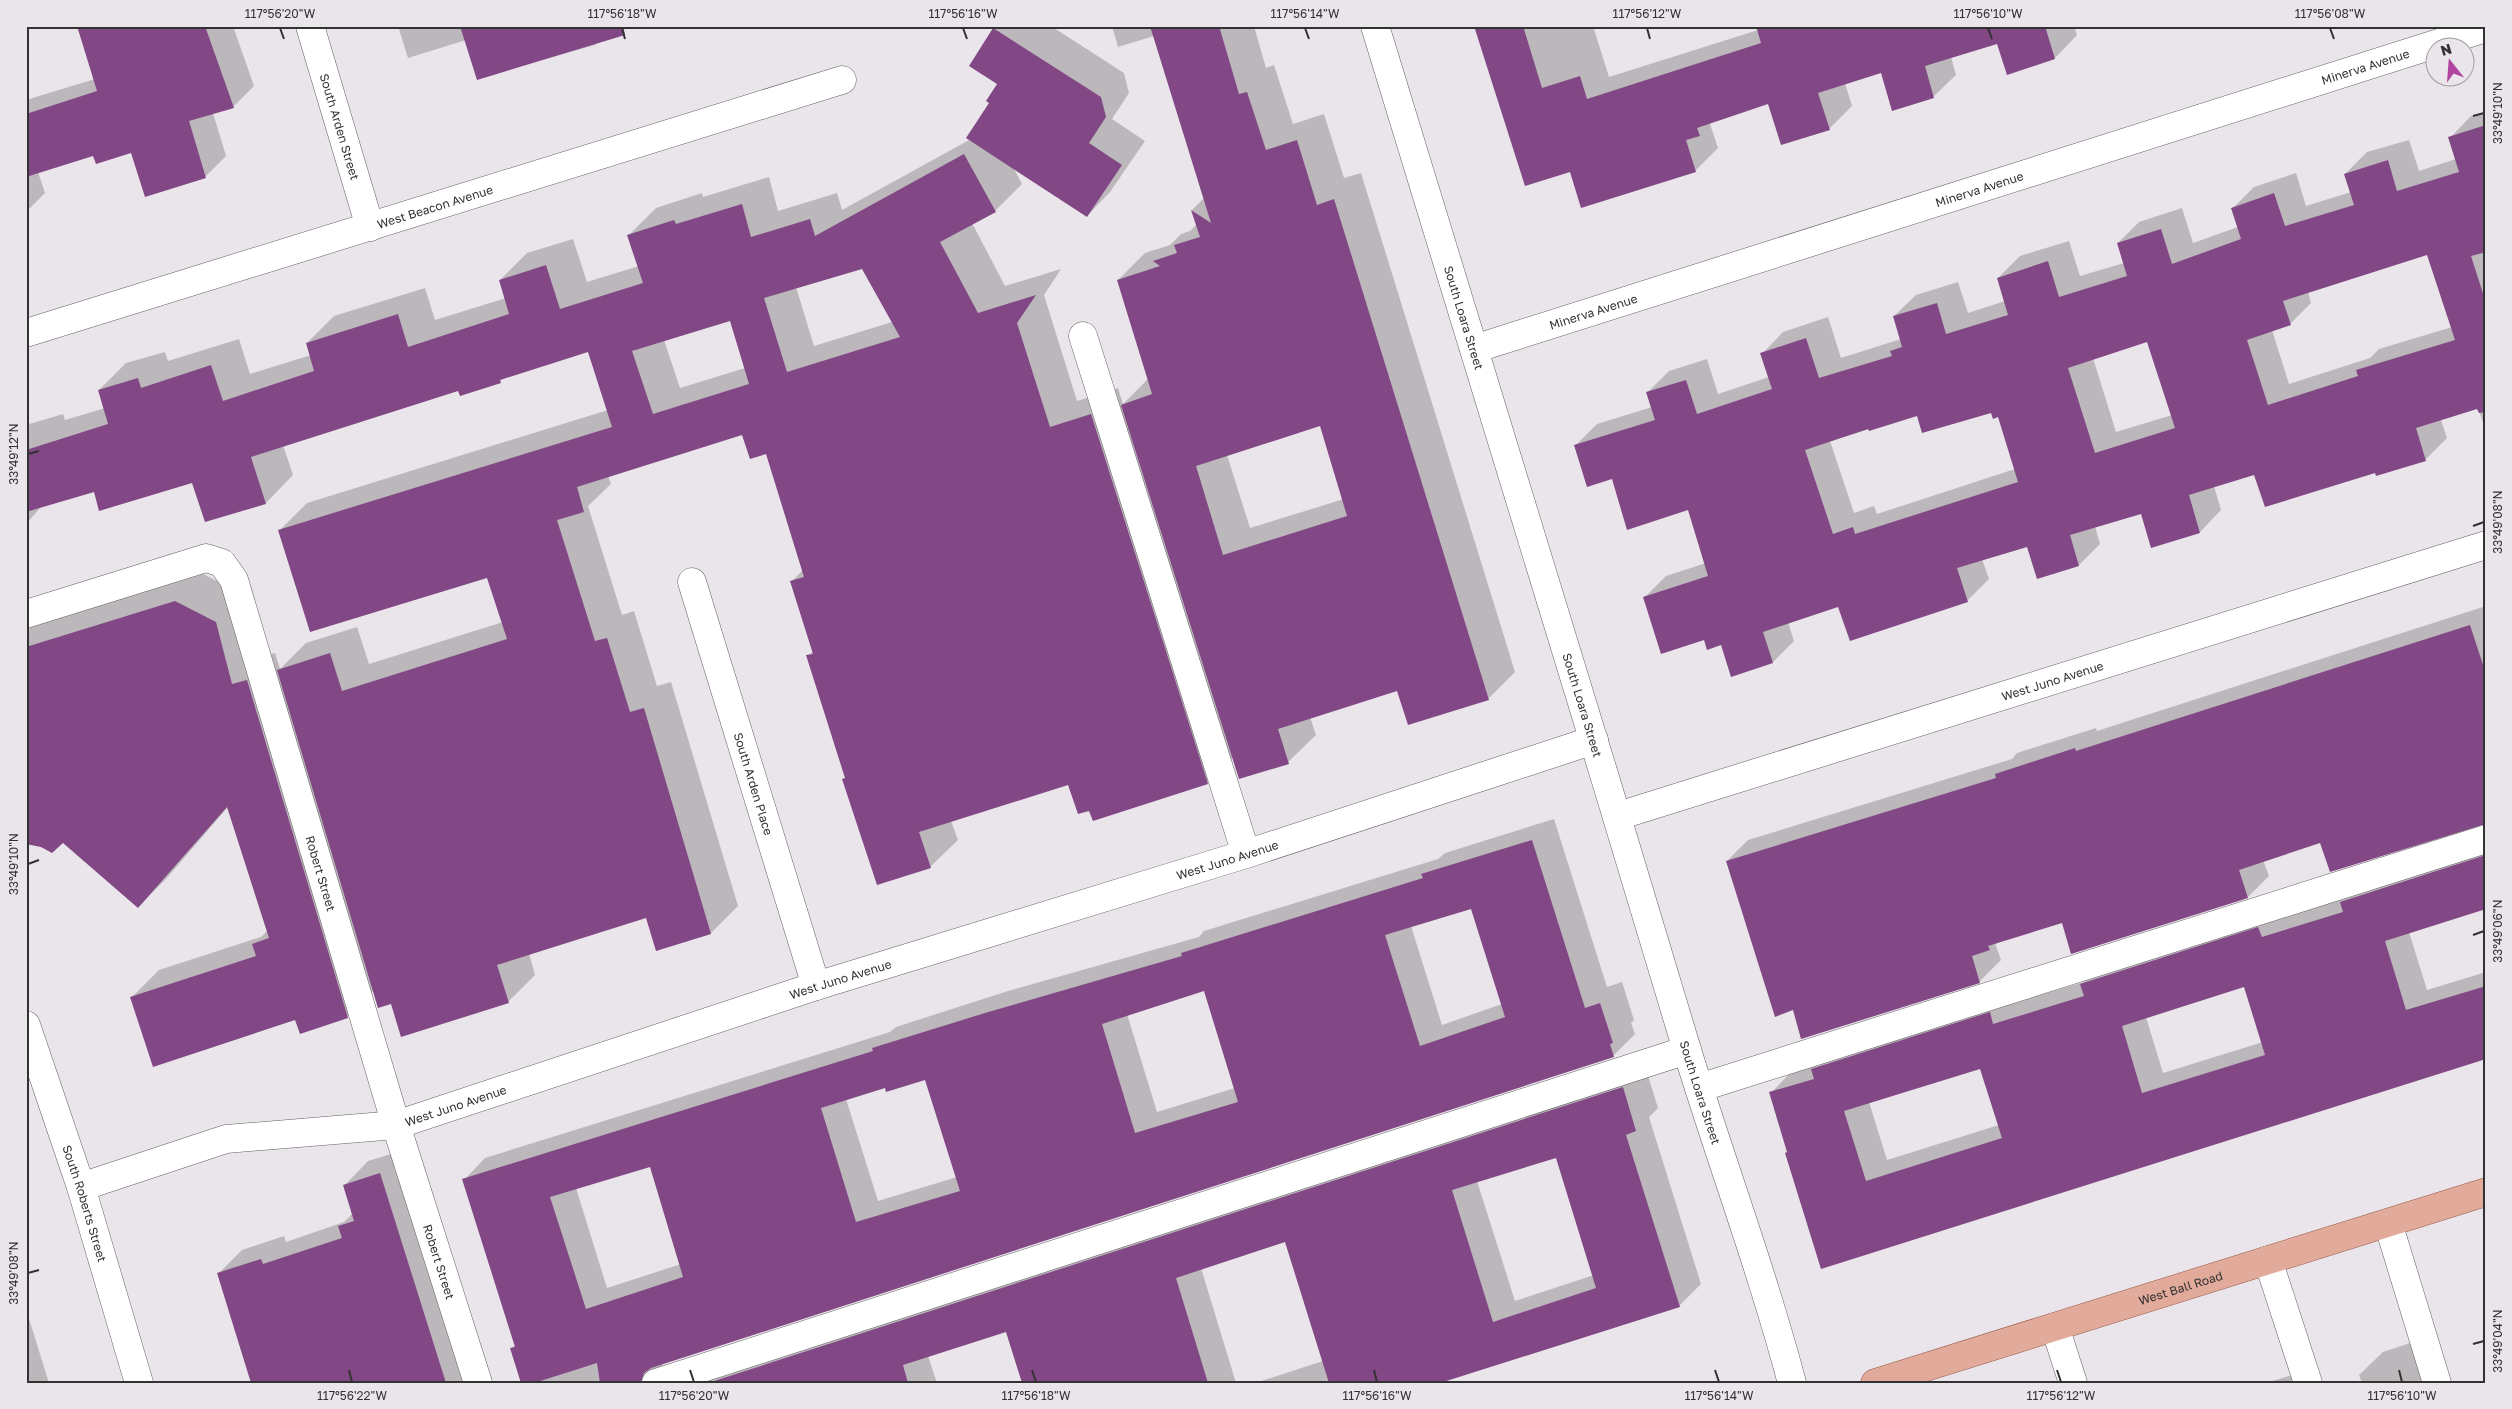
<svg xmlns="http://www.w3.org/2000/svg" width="2512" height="1409" font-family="'Golos Text',sans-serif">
<rect width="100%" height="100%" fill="#eae5ea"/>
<path fill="#0003" fill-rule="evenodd" d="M 78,26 L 233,26 L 254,86 L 233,107 L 213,113 L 226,156 L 205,177 L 132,151 L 94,155 L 38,172 L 45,193 L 26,212 L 26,100 L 95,79 Z
M 398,26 L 613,26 L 595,45 L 478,78 L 466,40 L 408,58 Z
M 997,26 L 1051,26 L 1124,73 L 1129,93 L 1112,119 L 1145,141 L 1110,192 L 1087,216 L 1013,167 L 1022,184 L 995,211 L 972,223 L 1005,286 L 1061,269 L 1044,295 L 1077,401 L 1118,388 L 1123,404 L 1149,378 L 1118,280 L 1145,253 L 1170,245 L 1181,234 L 1190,231 L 1197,224 L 1192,210 L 1204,198 L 1154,36 L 1118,47 L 1112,26 L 1254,26 L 1266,68 L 1274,65 L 1293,124 L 1324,114 L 1344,178 L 1361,173 L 1515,672 L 1488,699 L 1398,690 L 1310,717 L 1316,735 L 1288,762 L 1233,757 L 1207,783 L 1090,809 L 1069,783 L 951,821 L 958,840 L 930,867 L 846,777 L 808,656 L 813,651 L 792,581 L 803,570 L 767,452 L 742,433 L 608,476 L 611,484 L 588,506 L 622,615 L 634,611 L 657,686 L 671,682 L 738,906 L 711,933 L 657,950 L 647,916 L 529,953 L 535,975 L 508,1002 L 392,1002 L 374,990 L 347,1017 L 296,1019 L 132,997 L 159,970 L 261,937 L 267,931 L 228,807 L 166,879 L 138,907 L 63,841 L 41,846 L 26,843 L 26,628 L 203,574 L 243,594 L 259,658 L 275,653 L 280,669 L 306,643 L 357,627 L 369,664 L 503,622 L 488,576 L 280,530 L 307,503 L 608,410 L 588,350 L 505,377 L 500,381 L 459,390 L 283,445 L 293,475 L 266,503 L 206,521 L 193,481 L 94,491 L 41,507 L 26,524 L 26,425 L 63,414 L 65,420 L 105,408 L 99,390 L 126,363 L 165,352 L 168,361 L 239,339 L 250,374 L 311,355 L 307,343 L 334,316 L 425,288 L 435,320 L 506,298 L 500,280 L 527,253 L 573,239 L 587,282 L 639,266 L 629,235 L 656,208 L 702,193 L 703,197 L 769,177 L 778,211 L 837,193 L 842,210 L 971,139 L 999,84 L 970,65 ZM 863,267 L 892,322 L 814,346 L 796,287 ZM 731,319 L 745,368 L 680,388 L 664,340 ZM 1321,425 L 1344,499 L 1250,528 L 1227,455 Z
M 1475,26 L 1593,26 L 1609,77 L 1758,30 L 1759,26 L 2074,26 L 2077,35 L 2055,58 L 2008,73 L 1998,42 L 1951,57 L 1956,75 L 1933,97 L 1882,72 L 1845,83 L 1852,106 L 1829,129 L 1769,103 L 1713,121 L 1710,124 L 1718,148 L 1695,171 L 1570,171 Z
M 2486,112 L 2486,431 L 2478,408 L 2441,420 L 2447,438 L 2425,460 L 2376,471 L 2255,474 L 2214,486 L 2221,510 L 2200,532 L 2142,512 L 2095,526 L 2100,544 L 2079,565 L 2038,578 L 2028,545 L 1982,559 L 1989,579 L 1967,601 L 1839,605 L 1788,622 L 1794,641 L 1773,662 L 1705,639 L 1644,598 L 1666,576 L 1706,563 L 1689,508 L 1613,478 L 1575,446 L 1597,424 L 1652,407 L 1648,392 L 1669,371 L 1707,359 L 1718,394 L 1769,377 L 1762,354 L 1783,332 L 1828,317 L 1841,358 L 1901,339 L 1894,316 L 1916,295 L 1958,282 L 1968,313 L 2005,301 L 1998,278 L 2020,256 L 2069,241 L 2080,276 L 2124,263 L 2118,243 L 2139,222 L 2182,208 L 2193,243 L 2238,227 L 2232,209 L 2254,187 L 2296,173 L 2306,206 L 2351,192 L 2345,174 L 2367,152 L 2409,140 L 2419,171 L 2456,159 L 2450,138 L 2471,116 ZM 2428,253 L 2452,327 L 2379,349 L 2370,358 L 2289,384 L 2272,330 L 2290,324 L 2311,303 L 2308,292 ZM 2148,341 L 2172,415 L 2116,432 L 2093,358 ZM 1992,412 L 1999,415 L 2015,469 L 1877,514 L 1874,506 L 1854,513 L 1830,441 L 1918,414 Z
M 2486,606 L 2486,823 L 2321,842 L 2263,860 L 2269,876 L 2248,897 L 2072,952 L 2063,922 L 1995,943 L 2001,960 L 1980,981 L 1802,1038 L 1794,1009 L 1727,861 L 1748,840 L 2012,759 L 2017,753 L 2096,728 L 2097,731 Z
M 1554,819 L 1607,987 L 1622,982 L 1634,1020 L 1631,1023 L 1635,1034 L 1613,1056 L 662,1363 L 662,1365 L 668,1373 L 1645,1066 L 1658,1108 L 1649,1117 L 1701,1284 L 1679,1306 L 1437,1383 L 1255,1383 L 1323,1361 L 1286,1240 L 1201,1268 L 1236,1383 L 1023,1383 L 1007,1330 L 928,1356 L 937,1383 L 521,1383 L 511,1349 L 516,1344 L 464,1180 L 485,1158 L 890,1032 L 896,1027 L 1008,991 L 1199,937 L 1204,931 L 1438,859 L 1445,853 ZM 1472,908 L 1502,1004 L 1442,1025 L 1411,926 ZM 1204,989 L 1235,1088 L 1157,1112 L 1127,1014 ZM 926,1079 L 957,1177 L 878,1201 L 846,1099 L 886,1087 ZM 1557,1156 L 1594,1275 L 1515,1301 L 1477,1181 ZM 651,1165 L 681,1264 L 607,1288 L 576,1188 Z
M 2486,842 L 2486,908 L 2409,932 L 2427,990 L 2486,972 L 2486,1058 L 1822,1267 L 1771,1093 L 1792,1071 L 2011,992 L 2014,1003 L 2084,982 L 2103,963 ZM 2245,986 L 2263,1042 L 2163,1073 L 2146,1017 ZM 1981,1067 L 1999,1125 L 1887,1160 L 1869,1102 Z
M 404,1150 L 477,1383 L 253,1383 L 218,1274 L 242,1250 L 284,1236 L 286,1242 L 344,1222 L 353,1213 L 345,1185 L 368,1161 Z
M 26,1309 L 49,1383 L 26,1383 Z
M 2416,1341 L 2429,1383 L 2362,1383 L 2359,1375 L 2383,1352 Z
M 2315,1368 L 2320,1383 L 2266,1383 Z"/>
<path fill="#824785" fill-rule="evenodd" d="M 77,26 L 205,26 L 234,108 L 189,121 L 206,178 L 145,197 L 131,153 L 96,164 L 93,156 L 26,177 L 26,114 L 97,91 Z
M 460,26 L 623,26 L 625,35 L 477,80 Z
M 1150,26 L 1219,26 L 1239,94 L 1247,92 L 1266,150 L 1297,140 L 1317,205 L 1334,199 L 1489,700 L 1408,725 L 1397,691 L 1278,729 L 1289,764 L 1239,779 L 1121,405 L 1152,394 L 1117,280 L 1160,266 L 1153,261 L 1177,253 L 1174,245 L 1200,237 L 1191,210 L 1211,223 ZM 1320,426 L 1347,516 L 1223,555 L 1196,466 Z
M 1474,26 L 1523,26 L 1542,88 L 1580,76 L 1587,99 L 1761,43 L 1756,26 L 2045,26 L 2055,59 L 2007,75 L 1997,44 L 1925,66 L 1934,98 L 1892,111 L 1881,73 L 1818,93 L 1830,130 L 1781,145 L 1768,104 L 1697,128 L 1700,136 L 1686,140 L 1696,172 L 1581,208 L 1570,172 L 1525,186 Z
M 993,28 L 1101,97 L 1106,117 L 1089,143 L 1122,165 L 1087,217 L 966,138 L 989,103 L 986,101 L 997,84 L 969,66 Z
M 2486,125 L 2486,252 L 2471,256 L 2486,303 L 2486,412 L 2479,413 L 2477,409 L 2416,428 L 2426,461 L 2376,476 L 2375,473 L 2265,507 L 2254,475 L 2189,495 L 2200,533 L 2151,548 L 2141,514 L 2070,535 L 2079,566 L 2037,579 L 2027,547 L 1957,568 L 1968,602 L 1850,641 L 1838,607 L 1763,632 L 1773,663 L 1731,677 L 1721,645 L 1707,650 L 1704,640 L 1661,654 L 1643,597 L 1708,576 L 1688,510 L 1627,530 L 1612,479 L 1587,487 L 1574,445 L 1655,420 L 1646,392 L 1686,380 L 1697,414 L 1772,389 L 1760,353 L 1806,338 L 1819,378 L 1892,356 L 1890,351 L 1902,347 L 1893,316 L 1937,303 L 1946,334 L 2008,315 L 1997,278 L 2048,261 L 2059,297 L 2127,276 L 2117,243 L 2161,229 L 2172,264 L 2241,239 L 2231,208 L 2274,193 L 2285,226 L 2354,205 L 2344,174 L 2388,160 L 2397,191 L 2459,172 L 2448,137 ZM 2427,255 L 2455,340 L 2356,370 L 2358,376 L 2268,405 L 2247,340 L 2291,325 L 2283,301 ZM 2147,342 L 2175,428 L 2095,453 L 2068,368 ZM 1991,413 L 1993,419 L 1998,417 L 2018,482 L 1855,534 L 1853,527 L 1833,534 L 1805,450 L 1868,429 L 1869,431 L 1917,416 L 1922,433 Z
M 964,154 L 996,212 L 940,242 L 978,313 L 1036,295 L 1017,323 L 1050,427 L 1091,414 L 1208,784 L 1093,821 L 1089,811 L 1078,814 L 1068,785 L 919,832 L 931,868 L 877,885 L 842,779 L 845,778 L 806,655 L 813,654 L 790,581 L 804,577 L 766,454 L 750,459 L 742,435 L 577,487 L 584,512 L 557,520 L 595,641 L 607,638 L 630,712 L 644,708 L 711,934 L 656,951 L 646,918 L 497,965 L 509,1003 L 401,1037 L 391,1004 L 378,1008 L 277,670 L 330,653 L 342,691 L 507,639 L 487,578 L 310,632 L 278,530 L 612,427 L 588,352 L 500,380 L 501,383 L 460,396 L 458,391 L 251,457 L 266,504 L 205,522 L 192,483 L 99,511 L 94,492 L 26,512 L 26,450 L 108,424 L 98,390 L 138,378 L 141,388 L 211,365 L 223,401 L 314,371 L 306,343 L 398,314 L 408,347 L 509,314 L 499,280 L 546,265 L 560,309 L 643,283 L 627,235 L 674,220 L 676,224 L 742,204 L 751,237 L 810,219 L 815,236 ZM 862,269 L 900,337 L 787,372 L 764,298 ZM 730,321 L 749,384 L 653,414 L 632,351 Z
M 175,601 L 216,622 L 232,684 L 247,680 L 348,1018 L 300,1034 L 295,1020 L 153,1067 L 130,997 L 256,956 L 252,944 L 269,938 L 227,807 L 138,908 L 63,843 L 52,853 L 41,847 L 26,844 L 26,647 Z
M 2470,625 L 2486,674 L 2486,824 L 2330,872 L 2320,843 L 2239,870 L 2248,898 L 2071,954 L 2062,923 L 1988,946 L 1990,950 L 1972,956 L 1980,983 L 1801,1039 L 1793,1010 L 1775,1017 L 1726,861 L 1996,778 L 1995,774 L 2075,748 L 2076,751 Z
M 1532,840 L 1585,1008 L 1600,1003 L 1613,1043 L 1610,1044 L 1614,1057 L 651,1368 L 644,1373 L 641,1383 L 600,1383 L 597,1363 L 534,1383 L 521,1383 L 510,1348 L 515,1347 L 462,1179 L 873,1051 L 872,1048 L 985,1013 L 1182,956 L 1181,953 L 1423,878 L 1421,874 ZM 1471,909 L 1505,1017 L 1420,1046 L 1385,935 ZM 1204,991 L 1238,1102 L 1135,1133 L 1102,1024 ZM 925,1080 L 960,1191 L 856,1222 L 821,1108 L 885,1088 L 886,1092 ZM 650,1167 L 683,1277 L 586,1309 L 550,1197 Z
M 2486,855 L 2486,909 L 2385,941 L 2406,1010 L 2486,986 L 2486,1059 L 1821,1269 L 1785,1153 L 1787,1152 L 1769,1092 L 1814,1079 L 1811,1069 L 1990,1012 L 1993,1024 L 2084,996 L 2080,984 L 2258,927 L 2262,937 L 2343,912 L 2340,902 ZM 2244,987 L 2265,1055 L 2142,1093 L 2122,1026 ZM 1980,1069 L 2002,1138 L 1866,1181 L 1844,1111 Z
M 1623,1087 L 1636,1131 L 1626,1135 L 1680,1307 L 1440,1383 L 1329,1383 L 1285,1242 L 1176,1278 L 1208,1383 L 1022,1383 L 1006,1332 L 903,1365 L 908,1383 L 708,1383 ZM 1556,1158 L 1596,1288 L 1493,1322 L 1452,1190 Z
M 380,1173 L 446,1383 L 251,1383 L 217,1273 L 261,1259 L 263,1264 L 342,1238 L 338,1226 L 354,1221 L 343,1185 Z"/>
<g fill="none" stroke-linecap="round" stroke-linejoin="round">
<defs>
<g id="minor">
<path id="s1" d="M 310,26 L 370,227"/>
<path id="s2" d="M 1375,26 C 1479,367 1585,708 1687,1050 C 1721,1161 1762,1270 1792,1383"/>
<path id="s3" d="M 26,333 L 842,80"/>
<path d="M 1083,336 L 1246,854"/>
<path id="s4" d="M 1474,349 L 2486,28"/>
<path id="s5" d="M 692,582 L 816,986"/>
<path id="s6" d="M 26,614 L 206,558 L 222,563 L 234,580 L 396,1125 L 478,1383"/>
<path id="s7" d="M 1618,816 L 2486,545"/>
<path id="s8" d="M 26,1025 L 81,1187 L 139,1383"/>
<path d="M 1699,1088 L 2486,839"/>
<path id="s9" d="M 81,1187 L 226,1139 L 396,1125 L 816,986 L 1246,854 L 1594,740"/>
<path d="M 2388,1223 L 2437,1383"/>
<path d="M 2268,1260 L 2308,1383"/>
<path d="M 2055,1327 L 2073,1383"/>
<path d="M 656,1383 L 1687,1050"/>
</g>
<g id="major">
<path id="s10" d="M 1875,1383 L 2486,1192"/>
</g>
</defs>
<use href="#minor" stroke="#646064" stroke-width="29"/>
<use href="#major" stroke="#975b4a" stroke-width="29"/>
<use href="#minor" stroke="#fff" stroke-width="28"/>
<use href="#major" stroke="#e1aa9a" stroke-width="28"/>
</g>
<path fill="none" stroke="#333233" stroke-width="2" d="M 280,28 L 284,39M 622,28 L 625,39M 963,28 L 967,39M 1305,28 L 1309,39M 1647,28 L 1650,39M 1988,28 L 1992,39M 2330,28 L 2334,39M 2473,116 L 2484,113M 28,454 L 39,451M 2473,526 L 2484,522M 28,864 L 39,860M 2473,935 L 2484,931M 28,1273 L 39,1270M 2473,1344 L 2484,1341M 349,1370 L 352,1382M 690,1370 L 694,1382M 1032,1370 L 1036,1382M 1374,1370 L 1377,1382M 1715,1370 L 1719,1382M 2057,1370 L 2061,1382M 2399,1370 L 2402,1382"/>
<g text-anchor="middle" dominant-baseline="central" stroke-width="5" stroke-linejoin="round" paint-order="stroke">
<g font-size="12" fill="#333233" stroke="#eae5ea">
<text stroke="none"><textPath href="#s4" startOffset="935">Minerva Avenue</textPath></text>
<text stroke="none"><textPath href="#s1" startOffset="105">South Arden Street</textPath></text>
<text stroke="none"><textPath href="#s4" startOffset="530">Minerva Avenue</textPath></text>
<text stroke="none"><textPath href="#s3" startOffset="428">West Beacon Avenue</textPath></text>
<text stroke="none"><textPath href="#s4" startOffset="125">Minerva Avenue</textPath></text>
<text stroke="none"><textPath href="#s2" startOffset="305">South Loara Street</textPath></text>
<text stroke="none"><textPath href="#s7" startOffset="455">West Juno Avenue</textPath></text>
<text stroke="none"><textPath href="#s2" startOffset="710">South Loara Street</textPath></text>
<text stroke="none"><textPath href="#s5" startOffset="211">South Arden Place</textPath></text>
<text stroke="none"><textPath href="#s9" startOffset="1196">West Juno Avenue</textPath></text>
<text stroke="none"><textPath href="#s6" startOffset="532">Robert Street</textPath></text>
<text stroke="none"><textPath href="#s9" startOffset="791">West Juno Avenue</textPath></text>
<text stroke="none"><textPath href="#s2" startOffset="1115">South Loara Street</textPath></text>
<text stroke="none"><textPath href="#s9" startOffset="386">West Juno Avenue</textPath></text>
<text stroke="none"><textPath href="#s8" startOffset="188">South Roberts Street</textPath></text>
<text stroke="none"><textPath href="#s6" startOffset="938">Robert Street</textPath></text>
<text stroke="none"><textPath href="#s10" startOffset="320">West Ball Road</textPath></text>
</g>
</g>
<rect width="2512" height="1409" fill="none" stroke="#eae5ea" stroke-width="55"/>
<g transform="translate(2450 62) rotate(343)"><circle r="24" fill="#eae5ea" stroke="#a19da1"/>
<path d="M0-4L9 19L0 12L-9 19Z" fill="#b243a0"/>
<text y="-8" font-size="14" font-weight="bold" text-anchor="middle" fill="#333233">N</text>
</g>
<rect x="28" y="28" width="2456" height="1354" fill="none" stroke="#333233" stroke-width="2"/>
<g font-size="12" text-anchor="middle" fill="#333233">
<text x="280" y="18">117°56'20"W</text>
<text x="622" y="18">117°56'18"W</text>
<text x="963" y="18">117°56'16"W</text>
<text x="1305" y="18">117°56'14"W</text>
<text x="1647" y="18">117°56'12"W</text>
<text x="1988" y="18">117°56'10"W</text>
<text x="2330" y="18">117°56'08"W</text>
<text transform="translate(2498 113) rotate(-90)" y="4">33°49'10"N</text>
<text transform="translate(14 454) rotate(-90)" y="4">33°49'12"N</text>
<text transform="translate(2498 522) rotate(-90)" y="4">33°49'08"N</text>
<text transform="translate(14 864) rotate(-90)" y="4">33°49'10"N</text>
<text transform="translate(2498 931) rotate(-90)" y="4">33°49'06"N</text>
<text transform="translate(14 1273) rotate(-90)" y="4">33°49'08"N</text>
<text transform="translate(2498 1341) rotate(-90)" y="4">33°49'04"N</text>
<text x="352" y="1400">117°56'22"W</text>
<text x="694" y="1400">117°56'20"W</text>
<text x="1036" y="1400">117°56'18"W</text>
<text x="1377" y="1400">117°56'16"W</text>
<text x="1719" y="1400">117°56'14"W</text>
<text x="2061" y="1400">117°56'12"W</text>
<text x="2402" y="1400">117°56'10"W</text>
</g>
</svg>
